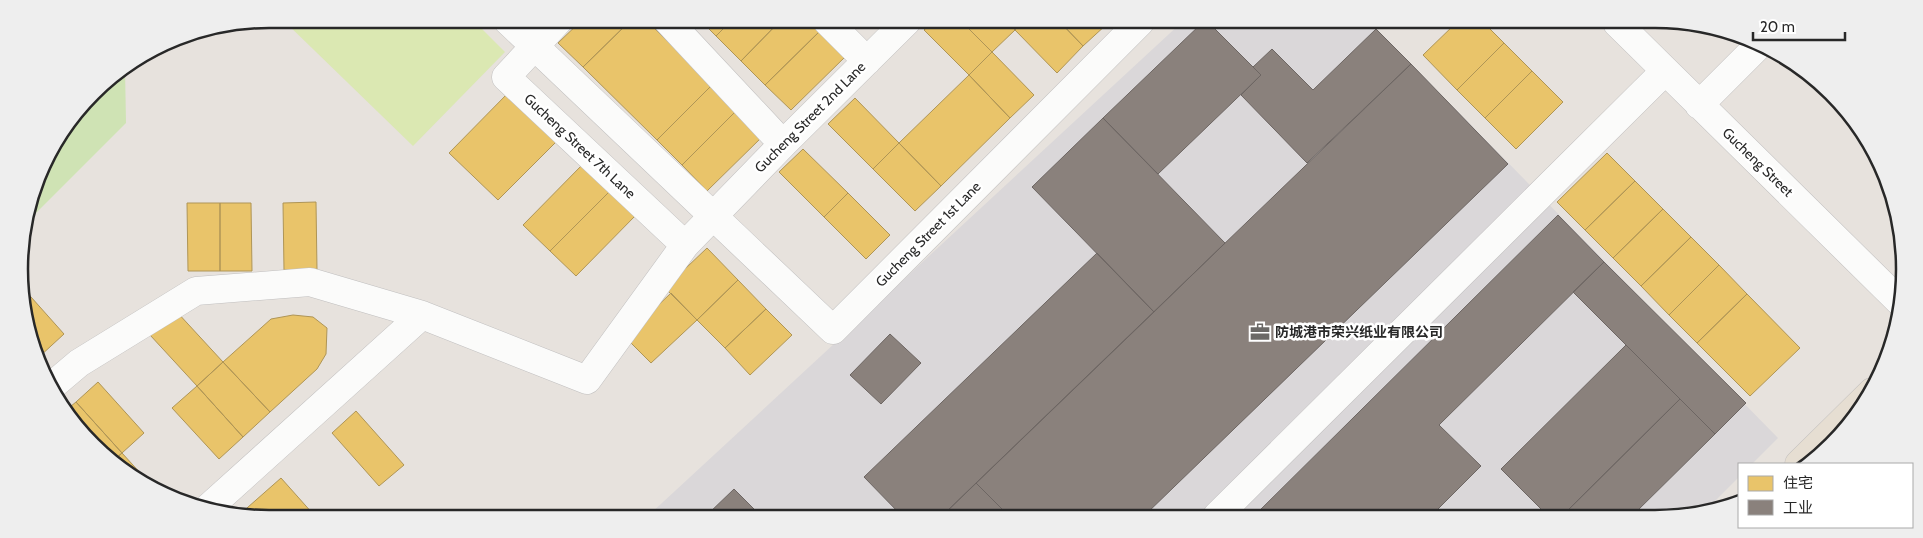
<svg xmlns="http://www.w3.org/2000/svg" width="1923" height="538" font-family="Cabin,'Noto Sans SC',sans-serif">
<rect width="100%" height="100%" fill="#e7e2dd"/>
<path fill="#dad7d9" d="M 1182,22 L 1370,22 L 1778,438 L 1752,464 L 1739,464 L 1739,477 L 1704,512 L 1686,517 L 649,515 Z"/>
<path fill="#cfe3b4" d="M 125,68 L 126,123 L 28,221 L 45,158 L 104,81 Z"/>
<path fill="#dbe8b2" d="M 282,19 L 472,19 L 505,52 L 413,146 Z"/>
<path fill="#e9c46a" stroke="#af9556" d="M 582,20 L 631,20 L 583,67 L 558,43 Z
M 631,20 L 646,20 L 712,85 L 657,140 L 583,67 Z
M 700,20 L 732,20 L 716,36 Z
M 732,20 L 781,20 L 741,61 L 716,36 Z
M 781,20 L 812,21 L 821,30 L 765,85 L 741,61 Z
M 934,21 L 961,21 L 992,52 L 969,75 L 924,30 Z
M 961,21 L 1006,21 L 1015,30 L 992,52 Z
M 1006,21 L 1024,21 L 1015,30 Z
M 1024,21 L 1059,21 L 1083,46 L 1057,73 L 1015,30 Z
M 1059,21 L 1105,22 L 1107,24 L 1083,46 Z
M 1456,23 L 1484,23 L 1504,43 L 1457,90 L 1423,55 Z
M 821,30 L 847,55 L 791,110 L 765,85 Z
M 1504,43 L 1532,71 L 1485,118 L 1457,90 Z
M 992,52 L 1034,95 L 1010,118 L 969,75 Z
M 1532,71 L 1563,102 L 1516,149 L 1485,118 Z
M 969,75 L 1010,118 L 941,186 L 899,143 Z
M 712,85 L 737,110 L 682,165 L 657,140 Z
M 510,91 L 559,139 L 498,200 L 449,153 Z
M 855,98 L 899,143 L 873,169 L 828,124 Z
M 737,110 L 763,136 L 707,191 L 682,165 Z
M 899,143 L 941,186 L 915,211 L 873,169 Z
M 803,149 L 848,193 L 824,217 L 779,172 Z
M 1607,153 L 1635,181 L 1585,230 L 1557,202 Z
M 584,163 L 611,190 L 550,251 L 523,225 Z
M 1635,181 L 1663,209 L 1613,258 L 1585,230 Z
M 611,190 L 637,214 L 576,276 L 550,251 Z
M 848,193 L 890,235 L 866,259 L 824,217 Z
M 316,202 L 317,270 L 284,270 L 283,203 Z
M 187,203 L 220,203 L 220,271 L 188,271 Z
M 220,203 L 251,203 L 252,271 L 220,271 Z
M 1663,209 L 1691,237 L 1641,286 L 1613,258 Z
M 1691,237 L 1719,265 L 1669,315 L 1641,286 Z
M 707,248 L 738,280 L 697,320 L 665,288 Z
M 1719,265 L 1747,294 L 1697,343 L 1669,315 Z
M 738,280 L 766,309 L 725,348 L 697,320 Z
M 23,288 L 64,334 L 39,357 L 27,334 Z
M 671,293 L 697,320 L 651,363 L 625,337 Z
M 1747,294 L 1800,348 L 1750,396 L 1697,343 Z
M 766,309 L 792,335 L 750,375 L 725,348 Z
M 176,311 L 223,362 L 197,386 L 150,335 Z
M 293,315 L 313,317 L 327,328 L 326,354 L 317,369 L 270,412 L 223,362 L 271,319 Z
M 223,362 L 270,412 L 243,437 L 197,386 Z
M 98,382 L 144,433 L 122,453 L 76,402 Z
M 197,386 L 243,437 L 219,459 L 172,408 Z
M 76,402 L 122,453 L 113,461 L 70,421 L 65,411 Z
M 356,411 L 404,465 L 379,486 L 332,433 Z
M 122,453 L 153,487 L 130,477 L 113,461 Z
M 281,478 L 314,515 L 239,515 Z"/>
<path fill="#8a817c" stroke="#6d6663" d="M 1203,22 L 1208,22 L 1261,75 L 1158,174 L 1103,118 Z
M 1376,29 L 1411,64 L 1307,163 L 1241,95 L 1261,75 L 1253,67 L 1272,49 L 1313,90 Z
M 1411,64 L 1508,164 L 1144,516 L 1009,516 L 976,483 Z
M 1103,118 L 1225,243 L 1154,312 L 1032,187 Z
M 1558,215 L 1604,262 L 1439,425 L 1481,466 L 1430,517 L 1254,516 Z
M 1097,253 L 1154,312 L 942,516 L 902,516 L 864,477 Z
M 1604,262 L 1746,403 L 1715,434 L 1573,292 Z
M 890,334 L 921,363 L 881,404 L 850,375 Z
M 1626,345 L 1680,399 L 1561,517 L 1549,517 L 1501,469 Z
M 1680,399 L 1715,434 L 1631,517 L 1561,517 Z
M 976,483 L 1009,516 L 942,516 Z
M 734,489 L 760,515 L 707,515 Z"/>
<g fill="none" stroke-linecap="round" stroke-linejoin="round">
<defs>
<path id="minor" d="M 507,20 L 833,330 L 1140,22
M 559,20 L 506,77 L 685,245
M 667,20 L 783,144
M 827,21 L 867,61
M 1617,23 L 1899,301
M 1699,105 L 1758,46
M 53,385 L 79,363 L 196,291 L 310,282 L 422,315
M 207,509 L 422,315 L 587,380 L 685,245 L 783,144 L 907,21
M 1217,516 L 1665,71"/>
<path id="major" d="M 1799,464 L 1872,392"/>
</defs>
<use href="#minor" stroke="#c0bfbf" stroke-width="29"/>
<use href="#major" stroke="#bfbdbc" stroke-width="29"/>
<use href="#minor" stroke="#fbfbfa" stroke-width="28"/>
<use href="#major" stroke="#e6ded2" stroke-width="28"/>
</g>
<defs>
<symbol id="office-bare" viewBox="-9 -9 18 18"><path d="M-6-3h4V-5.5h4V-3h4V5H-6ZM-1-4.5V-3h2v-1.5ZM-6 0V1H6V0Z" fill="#6b6967" stroke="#fff" stroke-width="2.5" paint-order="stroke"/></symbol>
</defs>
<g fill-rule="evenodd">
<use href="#office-bare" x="1246" y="318" width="28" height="28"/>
</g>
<g text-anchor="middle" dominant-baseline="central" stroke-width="5" stroke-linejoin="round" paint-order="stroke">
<g font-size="14" fill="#282828" stroke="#fff">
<text transform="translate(810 117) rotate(-45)">Gucheng Street 2nd Lane</text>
<text transform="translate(580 146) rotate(43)">Gucheng Street 7th Lane</text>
<text transform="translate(1758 162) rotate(44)">Gucheng Street</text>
<text transform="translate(928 234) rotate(-45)">Gucheng Street 1st Lane</text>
</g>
<g font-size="14" font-weight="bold" fill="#282828" stroke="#fff" text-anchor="start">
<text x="1275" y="332">防城港市荣兴纸业有限公司</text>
</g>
</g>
<path d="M0 0H1923V538H0ZM269 28H1655A241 241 0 0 1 1896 269V269A241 241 0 0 1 1655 510H269A241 241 0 0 1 28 269V269A241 241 0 0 1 269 28Z" fill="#eee" fill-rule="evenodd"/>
<path fill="none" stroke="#282828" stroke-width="2.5" d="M269 28H1655A241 241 0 0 1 1896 269V269A241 241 0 0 1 1655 510H269A241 241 0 0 1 28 269V269A241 241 0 0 1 269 28Z"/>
<rect x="1738" y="463" width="175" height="65" fill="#ffffff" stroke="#a9a9a9"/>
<rect x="1748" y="476" width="25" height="15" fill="#e9c46a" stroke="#a9a9a9"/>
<text x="1783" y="488" font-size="15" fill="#282828">住宅</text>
<rect x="1748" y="500" width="25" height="15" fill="#8a817c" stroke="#a9a9a9"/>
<text x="1783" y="513" font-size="15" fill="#282828">工业</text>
<path d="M1753 32v8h92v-8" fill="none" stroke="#282828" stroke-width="2.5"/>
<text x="1760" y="32" font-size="15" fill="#282828" stroke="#ffffff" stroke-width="4" paint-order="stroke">20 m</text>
</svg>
